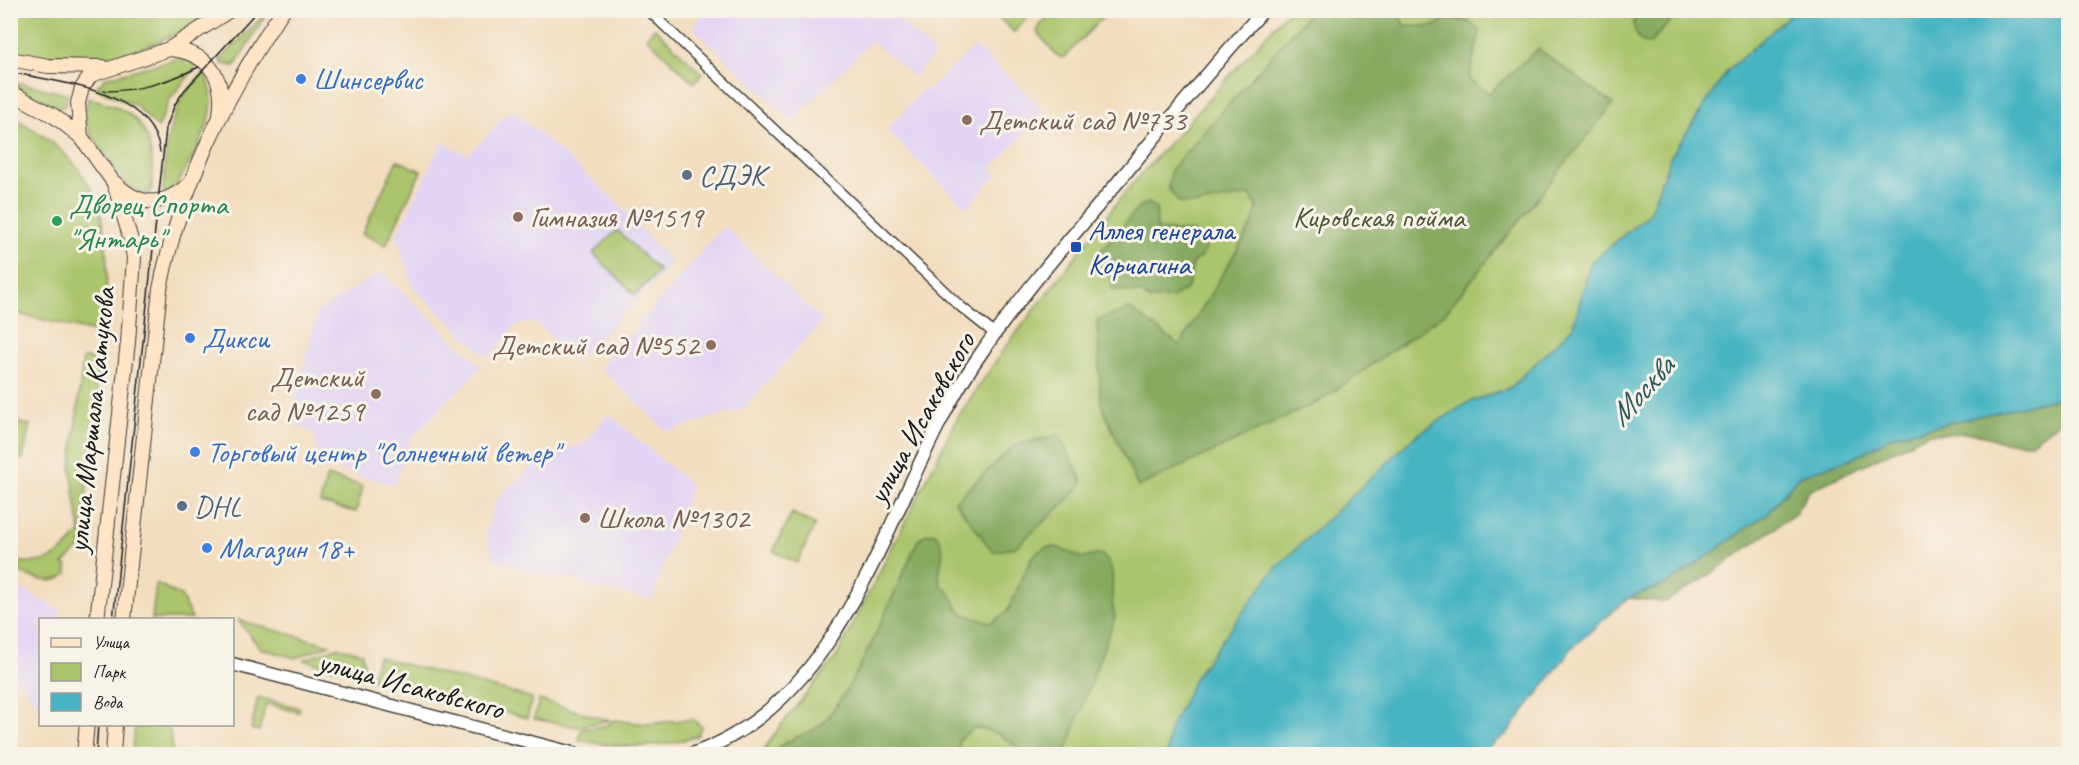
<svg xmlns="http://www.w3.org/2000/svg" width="2079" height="765" font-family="Caveat,sans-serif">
<rect width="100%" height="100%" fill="#f7f3e8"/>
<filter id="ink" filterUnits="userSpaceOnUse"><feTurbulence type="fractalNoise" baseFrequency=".0167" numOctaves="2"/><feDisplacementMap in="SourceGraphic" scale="12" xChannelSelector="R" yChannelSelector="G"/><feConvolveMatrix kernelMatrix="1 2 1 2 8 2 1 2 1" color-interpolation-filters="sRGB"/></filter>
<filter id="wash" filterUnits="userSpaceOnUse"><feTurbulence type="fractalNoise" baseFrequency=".008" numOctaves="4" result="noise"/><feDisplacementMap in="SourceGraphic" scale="24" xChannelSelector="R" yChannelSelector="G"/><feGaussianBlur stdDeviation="1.35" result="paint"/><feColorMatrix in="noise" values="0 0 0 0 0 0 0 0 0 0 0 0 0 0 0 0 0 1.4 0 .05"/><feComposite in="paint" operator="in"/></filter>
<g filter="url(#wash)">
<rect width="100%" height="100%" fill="#f3ddbf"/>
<path fill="#e1d4f4" d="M 706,11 L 906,11 L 899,19 L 932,51 L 933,56 L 914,77 L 872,41 L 792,121 L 692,27 Z
M 975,46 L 1046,112 L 991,168 L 997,175 L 966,208 L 891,135 L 889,128 L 922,90 L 928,91 Z
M 511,109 L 614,199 L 672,263 L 581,357 L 574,360 L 536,322 L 517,325 L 488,358 L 413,288 L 397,235 L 442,142 L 468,155 Z
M 724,226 L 823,321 L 743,409 L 667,431 L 600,368 Z
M 381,272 L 482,367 L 412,437 L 394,485 L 319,464 L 315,435 L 290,421 L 317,312 Z
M 608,414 L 691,485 L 652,599 L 582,586 L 582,581 L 527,571 L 494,560 L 486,534 L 495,501 L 538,460 L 585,443 Z
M 10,583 L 61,611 L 58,619 L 40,620 L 40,708 L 11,672 Z"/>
<path fill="#aac56c" stroke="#637044" stroke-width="1.5" d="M 11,10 L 215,10 L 215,11 C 146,56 92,69 11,51 Z
M 268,11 L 235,66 L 223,64 L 220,60 Z
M 1004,11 L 1004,10 L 1034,11 L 1014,32 L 998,17 Z
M 1053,11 L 1053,10 L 1109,11 L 1063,58 L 1056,55 L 1037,32 L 1040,25 Z
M 1288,11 L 1795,11 L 1728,70 L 1671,156 L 1649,214 L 1591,262 L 1573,327 L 1511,387 L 1467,403 L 1170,729 L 1167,754 L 761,754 L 778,729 L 837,656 L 958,417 L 1004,349 L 1126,191 Z
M 655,28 L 702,74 L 694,83 L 646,37 Z
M 180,58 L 185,58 L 198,65 L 169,100 L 158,128 L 136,106 L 96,88 L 105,78 Z
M 204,73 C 227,111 194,151 177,185 L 169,192 L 163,192 C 166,146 167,105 204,73 Z
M 11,81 L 67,94 L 66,106 L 59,108 L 11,84 Z
M 88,98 C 145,111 154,134 152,189 L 149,194 L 139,193 L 127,185 L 91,135 L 85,120 Z
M 10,116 C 111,169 113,230 103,334 L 11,312 Z
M 397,160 L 421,171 L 386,245 L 362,234 Z
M 617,230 L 659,271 L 635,295 L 593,253 Z
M 83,358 L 100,360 L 81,547 L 63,564 L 67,566 L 67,574 C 51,589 28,575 11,569 L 11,560 C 44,568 61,557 80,532 L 71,469 Z
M 11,421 L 30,425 L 23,458 L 18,461 L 11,460 Z
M 327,476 L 363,486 L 356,512 L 320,503 Z
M 792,513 L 815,525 L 797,563 L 773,551 Z
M 156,583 L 181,596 L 192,619 L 152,619 Z
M 238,620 L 330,645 L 295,658 L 260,648 Z
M 338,647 L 362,653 L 366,677 L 304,660 Z
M 378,657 L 532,698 L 527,718 L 371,679 Z
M 258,697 L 300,708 L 299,712 L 266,704 L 259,731 L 251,729 Z
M 539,700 L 604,719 L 611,720 L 577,727 L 534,719 Z
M 692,719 L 702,726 L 697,736 C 658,749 619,749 579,740 L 581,730 L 607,725 L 615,720 L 647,724 Z
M 135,725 L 169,725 L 173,754 L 132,754 Z"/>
<path fill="#87aa60" stroke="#52633e" stroke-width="1.5" d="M 1312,10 L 1395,11 L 1406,26 L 1434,26 L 1448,18 L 1468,21 L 1480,31 L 1469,79 L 1489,93 L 1538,49 L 1613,104 L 1445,313 L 1320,401 L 1138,487 L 1101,404 L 1097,320 L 1130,309 L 1180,345 L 1252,225 L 1257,207 L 1250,195 L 1199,204 L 1179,203 L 1168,187 L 1172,168 Z
M 1638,11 L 1638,10 L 1680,11 L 1649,44 L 1639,40 L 1633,24 Z
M 1148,203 L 1156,208 L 1157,228 C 1177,237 1199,220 1206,249 L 1201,257 L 1193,262 L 1188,288 L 1172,298 L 1149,299 L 1141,293 L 1113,290 L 1109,269 L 1100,252 L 1139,207 Z
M 2068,396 L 2068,415 L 2031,443 L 2002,442 L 1976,433 L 1928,434 L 1809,491 L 1795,514 L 1702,580 L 1665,602 L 1628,598 L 1669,583 L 1768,513 L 1799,476 L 1856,457 L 1894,435 Z
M 1059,435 L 1083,482 L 1073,495 L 1016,547 L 993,552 L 955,501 L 1015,445 Z
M 935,533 C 952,552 934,566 941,586 C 955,593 951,604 962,612 C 969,618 982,619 991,623 L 1007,612 L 1031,559 L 1038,551 L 1047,547 L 1056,547 L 1083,558 L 1101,554 C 1116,568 1112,578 1112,596 C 1111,603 1114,610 1115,617 L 1065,754 L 1027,754 L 1000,735 L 984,729 L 974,728 L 959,740 L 959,754 L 773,754 C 787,734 814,737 828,717 C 866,666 891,598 918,540 L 926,534 Z"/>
<path fill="#47b4c3" stroke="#326870" stroke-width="1.5" d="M 1795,11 L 2068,11 L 2068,396 L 1894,435 L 1856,457 L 1799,476 L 1768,513 L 1669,583 L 1628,598 L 1572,648 L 1507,734 L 1490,746 L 1487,754 L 1167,754 L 1170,729 L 1197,674 L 1274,570 L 1414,437 L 1467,403 L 1511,387 L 1573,327 L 1591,262 L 1649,214 L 1671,156 L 1728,70 Z"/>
</g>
<g filter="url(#ink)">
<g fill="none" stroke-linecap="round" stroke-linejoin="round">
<defs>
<path id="minor" d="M 648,10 L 960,306 L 995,334"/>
<path id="tertiary" d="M 232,664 L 576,754
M 692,754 C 855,698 888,490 975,362 C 1018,298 1069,240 1118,182 C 1166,124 1213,65 1264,10"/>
<path id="secondary" d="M 169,49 C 207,52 226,76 220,114
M 10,59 L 48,66 L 103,67
M 10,92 L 54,116 L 81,137
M 115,183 C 141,209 164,206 191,183
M 97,620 L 128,342 L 134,258 L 131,240 L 114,183 L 81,137 L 78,103 L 82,88 L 91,75 L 169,49 L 230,10
M 124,620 L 160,289 C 179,191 226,93 283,10
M 84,754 L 87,724
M 113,754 L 115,724"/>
</defs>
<use href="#minor" stroke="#3c3934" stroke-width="12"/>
<use href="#tertiary" stroke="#3c3934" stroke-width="15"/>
<use href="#secondary" stroke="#3c3934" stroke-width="16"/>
<use href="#minor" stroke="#fff" stroke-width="9"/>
<use href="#tertiary" stroke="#fff" stroke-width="12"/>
<use href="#secondary" stroke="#ffe4c6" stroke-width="14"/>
<path stroke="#1c1c1c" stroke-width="1.5" d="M 10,72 C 59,83 152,90 160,152
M 104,91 C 139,91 168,82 199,67
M 113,620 L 166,128 L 175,104 L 184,91 L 258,10
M 96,754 L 98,724"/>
</g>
</g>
<g fill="#3f7fe0" stroke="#f7f3e8" stroke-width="2">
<circle cx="301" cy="79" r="6"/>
<circle cx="190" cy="338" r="6"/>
<circle cx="195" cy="452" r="6"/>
<circle cx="207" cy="548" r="6"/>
</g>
<g fill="#8d6e63" stroke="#f7f3e8" stroke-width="2">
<circle cx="967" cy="120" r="6"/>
<circle cx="518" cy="217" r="6"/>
<circle cx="711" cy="345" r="6"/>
<circle cx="376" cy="394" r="6"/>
<circle cx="585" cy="518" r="6"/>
</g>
<g fill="#5c6f8a" stroke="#f7f3e8" stroke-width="2">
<circle cx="687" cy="175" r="6"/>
<circle cx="182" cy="506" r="6"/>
</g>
<circle fill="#2e9e5b" stroke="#f7f3e8" stroke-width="2" cx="57" cy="221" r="6"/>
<rect fill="#1a4fb4" stroke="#f7f3e8" stroke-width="2" x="1070" y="241" width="12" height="12" rx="3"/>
<g text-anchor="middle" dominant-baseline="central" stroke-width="6" stroke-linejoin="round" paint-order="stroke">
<g font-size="30" fill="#366cbe" stroke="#f7f3e8" text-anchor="start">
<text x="313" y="79">Шинсервис</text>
<text x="202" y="338">Дикси</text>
<text x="207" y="452">Торговый центр "Солнечный ветер"</text>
<text x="219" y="548">Магазин 18+</text>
</g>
<g font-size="30" fill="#785e54" stroke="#f7f3e8" text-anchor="start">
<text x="979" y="120">Детский сад №733</text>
<text x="530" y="217">Гимназия №1519</text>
<text x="699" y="345" text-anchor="end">Детский сад №552</text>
<text x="364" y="377" text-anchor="end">Детский<tspan x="364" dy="34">сад №1259</tspan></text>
<text x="597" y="518">Школа №1302</text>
</g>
<g font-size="30" fill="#4e5e75" stroke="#f7f3e8" text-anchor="start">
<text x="699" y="175">СДЭК</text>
<text x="194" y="506">DHL</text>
</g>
<g font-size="30" fill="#27864d" stroke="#f7f3e8" text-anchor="start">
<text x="69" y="204">Дворец Спорта<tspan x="69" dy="34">"Янтарь"</tspan></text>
</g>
<g font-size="30" fill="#4e5738" stroke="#f7f3e8">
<text x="1379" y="217">Кировская пойма</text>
</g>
<g font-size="30" fill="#164399" stroke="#f7f3e8" text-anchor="start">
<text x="1088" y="230">Аллея генерала<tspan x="1088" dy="34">Корчагина</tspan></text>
</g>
<g font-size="30" fill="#1c1c1c" stroke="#f7f3e8">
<text transform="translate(921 418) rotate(-61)">улица Исаковского</text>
<text transform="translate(91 420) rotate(-84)">улица Маршала Катукова</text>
<text transform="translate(411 685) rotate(15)">улица Исаковского</text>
</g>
<g font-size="32" font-style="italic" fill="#2d595f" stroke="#f7f3e8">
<text transform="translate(1641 391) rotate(-48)">Москва</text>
</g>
</g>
<rect width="2079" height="765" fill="none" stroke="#f7f3e8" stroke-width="36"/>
<rect x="39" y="618" width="195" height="108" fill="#f7f3e8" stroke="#9f9d96" stroke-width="1.5"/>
<rect x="51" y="638" width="30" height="9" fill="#ffe4c6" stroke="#9f9d96" stroke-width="1.5"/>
<text x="93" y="648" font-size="18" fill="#1c1c1c">Улица</text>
<rect x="51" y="663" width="30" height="18" fill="#aac56c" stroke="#9f9d96" stroke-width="1.5"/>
<text x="93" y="678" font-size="18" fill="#1c1c1c">Парк</text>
<rect x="51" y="693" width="30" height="18" fill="#47b4c3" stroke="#9f9d96" stroke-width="1.5"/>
<text x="93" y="708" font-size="18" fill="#1c1c1c">Вода</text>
</svg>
